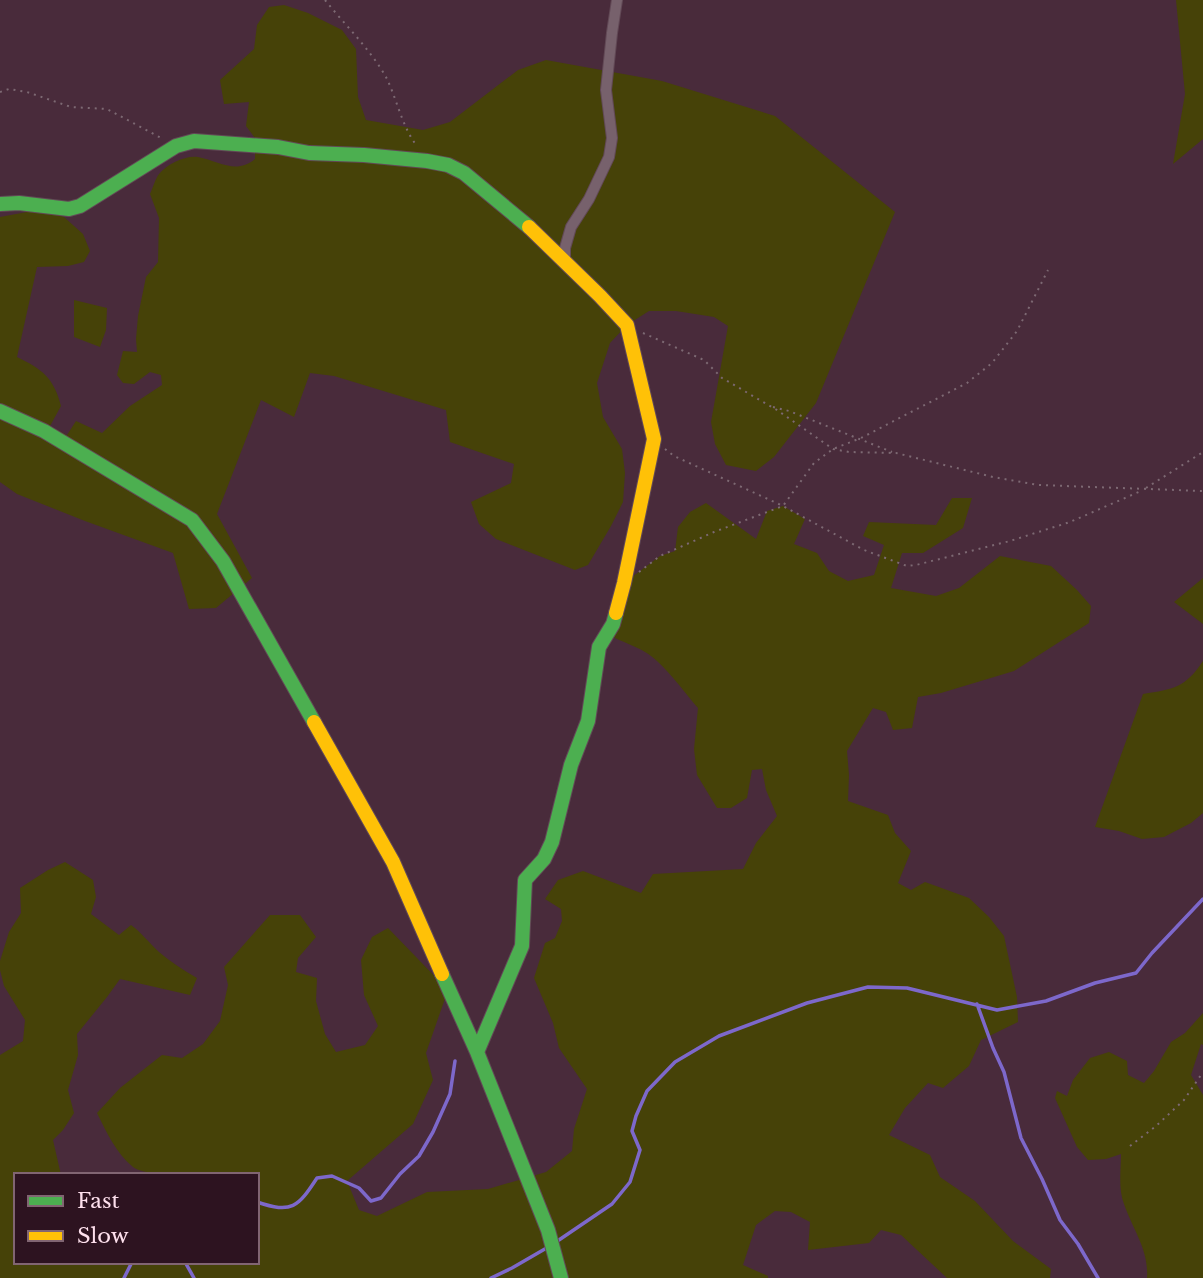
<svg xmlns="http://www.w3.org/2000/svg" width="1203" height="1278" font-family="'Libre Baskerville',serif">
<rect width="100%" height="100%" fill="#492b3b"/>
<path fill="#464208" d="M 1176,0 L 1203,0 L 1203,139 L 1173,164 L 1185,94 Z
M 284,5 L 308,13 L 342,30 L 356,49 L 358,97 L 366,120 L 423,130 L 450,122 L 518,70 L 546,60 L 662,81 L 775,116 L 895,212 L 816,403 L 774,457 L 756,471 L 726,465 L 715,444 L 711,422 L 728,326 L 714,317 L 676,311 L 649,311 L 627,325 L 610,343 L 597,383 L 603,417 L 622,449 L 625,473 L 623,502 L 611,526 L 588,565 L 575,570 L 496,539 L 479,524 L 471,502 L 511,483 L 514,464 L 450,442 L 446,410 L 334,376 L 310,373 L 294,417 L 261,400 L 217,514 L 252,578 L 216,608 L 189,609 L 173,553 L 85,521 L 17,494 L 0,482 L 0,217 L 43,209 L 64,217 L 83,234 L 90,251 L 84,262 L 68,266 L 37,267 L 17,357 C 42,369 54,378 61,406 L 50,426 L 67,435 L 76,421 L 102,433 L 130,406 L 162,385 L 161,375 L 150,372 L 134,384 L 123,383 L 117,375 L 123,351 L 137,352 L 136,339 L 138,316 L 146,277 L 158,262 L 159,218 L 150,194 C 153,188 155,179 159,174 C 167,164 186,155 198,157 C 219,161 236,175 255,159 L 255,138 L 246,126 L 249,102 L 224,104 L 220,80 L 254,49 L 257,25 L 269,7 Z
M 74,300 L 107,308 L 106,330 L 100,347 L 74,337 Z
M 952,498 L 972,498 L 963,528 L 923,553 L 902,553 L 891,588 L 936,596 L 959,588 L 1000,556 L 1051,566 L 1077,590 L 1091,606 L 1089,623 L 1014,671 L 941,693 L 918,697 L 912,728 L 893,730 L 886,712 L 873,708 L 847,751 L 849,775 L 848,801 L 888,815 L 895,833 L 911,851 L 898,883 L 911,890 L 925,882 L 969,898 L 989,917 L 1004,936 L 1017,997 L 1018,1022 L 981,1040 L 969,1066 L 943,1088 L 928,1083 L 905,1108 L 889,1135 L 930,1155 L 940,1177 L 975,1201 L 1013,1241 L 1051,1269 L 1050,1278 L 947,1278 L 901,1235 L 881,1230 L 869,1243 L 808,1250 L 810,1222 L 791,1212 L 775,1211 L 756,1225 L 743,1265 L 768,1276 L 768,1278 L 0,1278 L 0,1055 L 23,1041 L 25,1020 L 4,986 L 0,970 L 0,961 L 9,932 L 21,913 L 20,888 L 48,870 L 65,862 L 93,880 L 96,897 L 91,914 L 119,935 L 131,925 C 142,933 149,943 159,952 C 171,962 183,970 197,978 L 190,995 L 120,979 L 107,997 L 77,1034 L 78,1055 L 68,1090 L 74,1113 L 63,1130 L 53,1140 L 61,1175 L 16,1175 L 16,1262 L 257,1262 L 257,1175 C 234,1175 148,1179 133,1167 C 116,1153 107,1133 97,1113 L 120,1088 L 162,1055 L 182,1058 L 203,1044 L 220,1021 L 228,985 L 224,967 L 270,915 L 300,915 L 316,937 L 298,958 L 296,972 L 317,978 L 316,1001 L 325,1034 L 336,1052 L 365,1045 L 378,1026 L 364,995 L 361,960 L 372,937 L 388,928 L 448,990 L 426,1053 L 433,1080 L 413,1124 L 347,1181 L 359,1210 L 377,1216 L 427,1192 L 488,1189 L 546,1172 L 572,1151 L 574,1129 L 587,1089 L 559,1048 L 553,1023 L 534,978 L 545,943 L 555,938 L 562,921 L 561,909 L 545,899 L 558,880 L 583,871 L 641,893 L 653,874 L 743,869 L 756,843 L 777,816 L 766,790 L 762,769 L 752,770 L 747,798 L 731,808 L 717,808 L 697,775 L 694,749 L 698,708 C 685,693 662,661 645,652 C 634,645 621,642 610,635 L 624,583 L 660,556 L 675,551 L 678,527 L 690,512 L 706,503 L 756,539 L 767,511 L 783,506 L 805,519 L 794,544 L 817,553 L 829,571 L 848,581 L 874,575 L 884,545 L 863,536 L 869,522 L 936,525 Z
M 1203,578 L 1203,624 L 1174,602 Z
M 1203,661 L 1203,813 L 1191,823 L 1164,837 L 1142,839 L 1119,831 L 1095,827 L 1143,694 C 1174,689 1185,688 1203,661 Z
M 1203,1013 L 1203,1045 L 1201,1044 L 1191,1075 L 1203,1095 L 1203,1278 L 1147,1278 C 1149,1250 1133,1230 1124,1204 C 1118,1189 1121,1169 1121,1154 L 1106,1159 L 1088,1160 L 1077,1147 L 1055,1098 L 1057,1091 L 1067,1096 L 1073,1080 L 1090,1058 L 1109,1052 L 1127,1061 L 1128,1075 L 1144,1083 L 1154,1071 L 1171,1042 L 1185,1033 Z"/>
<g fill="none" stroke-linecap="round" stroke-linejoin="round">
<path stroke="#7d68cb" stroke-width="3.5" d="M 977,1004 L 993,1048 L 1004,1072 L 1021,1138 L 1042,1179 L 1060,1220 L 1078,1244 L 1098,1278
M 257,1202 C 292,1214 298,1207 317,1178 L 332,1176 L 359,1188 L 371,1201 L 381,1198 L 400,1174 L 419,1156 L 433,1132 L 450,1094 L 455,1061
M 556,1242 L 612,1204 L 630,1182 L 640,1150 L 632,1131 L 636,1116 L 647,1091 L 675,1062 L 719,1036 L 807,1003 L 868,987 L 907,988 L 997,1010 L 1046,1001 L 1095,983 L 1136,973 L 1152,953 L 1203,899
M 185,1262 L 194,1278
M 124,1278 L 132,1262
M 491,1278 L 512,1268 L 550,1246"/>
<defs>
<path id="street" d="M 565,261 L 565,248 L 571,227 L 589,199 L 609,157 L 612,138 L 606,90 L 612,33 L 617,0"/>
<path id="fast" d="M 0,204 L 19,203 L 69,209 L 80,206 L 176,146 L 194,141 L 278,147 L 309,153 L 364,155 L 427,161 L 448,165 L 464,173 L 529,227
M 0,411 L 44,431 L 192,520 L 223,561 L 314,722
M 442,974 L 477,1052 L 548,1230 L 561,1278
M 477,1052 L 522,946 L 525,880 L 544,859 L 552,842 L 571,765 L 588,721 L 599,647 L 613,624 L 616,613"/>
<path id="slow" d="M 529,227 L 600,296 L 627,325 L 654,439 L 624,583 L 616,613
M 314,722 L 393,862 L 442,974"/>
</defs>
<use href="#street" stroke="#624956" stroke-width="12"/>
<use href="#fast" stroke="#624956" stroke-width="16"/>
<use href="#slow" stroke="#624956" stroke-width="16"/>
<path stroke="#7d6973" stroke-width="2" stroke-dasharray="2 5" stroke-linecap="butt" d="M 325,0 C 345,25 370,49 386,77 C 397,99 402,127 417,146
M 0,92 L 9,89 L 27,92 L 71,107 L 107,109 L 163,139
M 643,333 L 704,360 L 722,378 L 777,410 L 833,449 L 849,452 L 896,453 L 993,477 L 1038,485 L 1203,491
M 773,407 L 789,411 L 892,452
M 665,449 L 674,456 L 783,506 L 864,550 L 907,566 L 916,565 L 1010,541 L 1070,522 L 1141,491
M 1146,488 L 1203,452
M 639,572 L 660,556 L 714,532 L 783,506 L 814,463 L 833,449 L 861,438 L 967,383 L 992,363 L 1017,331 L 1048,270
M 1130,1146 L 1156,1126 L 1184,1100 L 1203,1072"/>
<use href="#street" stroke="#77616c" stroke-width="10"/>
<use href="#fast" stroke="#4caf50" stroke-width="14"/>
<use href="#slow" stroke="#ffc107" stroke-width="14"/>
</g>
<rect x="14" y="1173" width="245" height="91" fill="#2d1320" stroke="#816572" stroke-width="2"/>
<rect x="28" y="1196" width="35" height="10" fill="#4caf50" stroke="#816572" stroke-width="2"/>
<text x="77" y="1208" font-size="21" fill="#fee0ed">Fast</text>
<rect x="28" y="1231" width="35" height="10" fill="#ffc107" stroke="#816572" stroke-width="2"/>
<text x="77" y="1243" font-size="21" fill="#fee0ed">Slow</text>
</svg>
